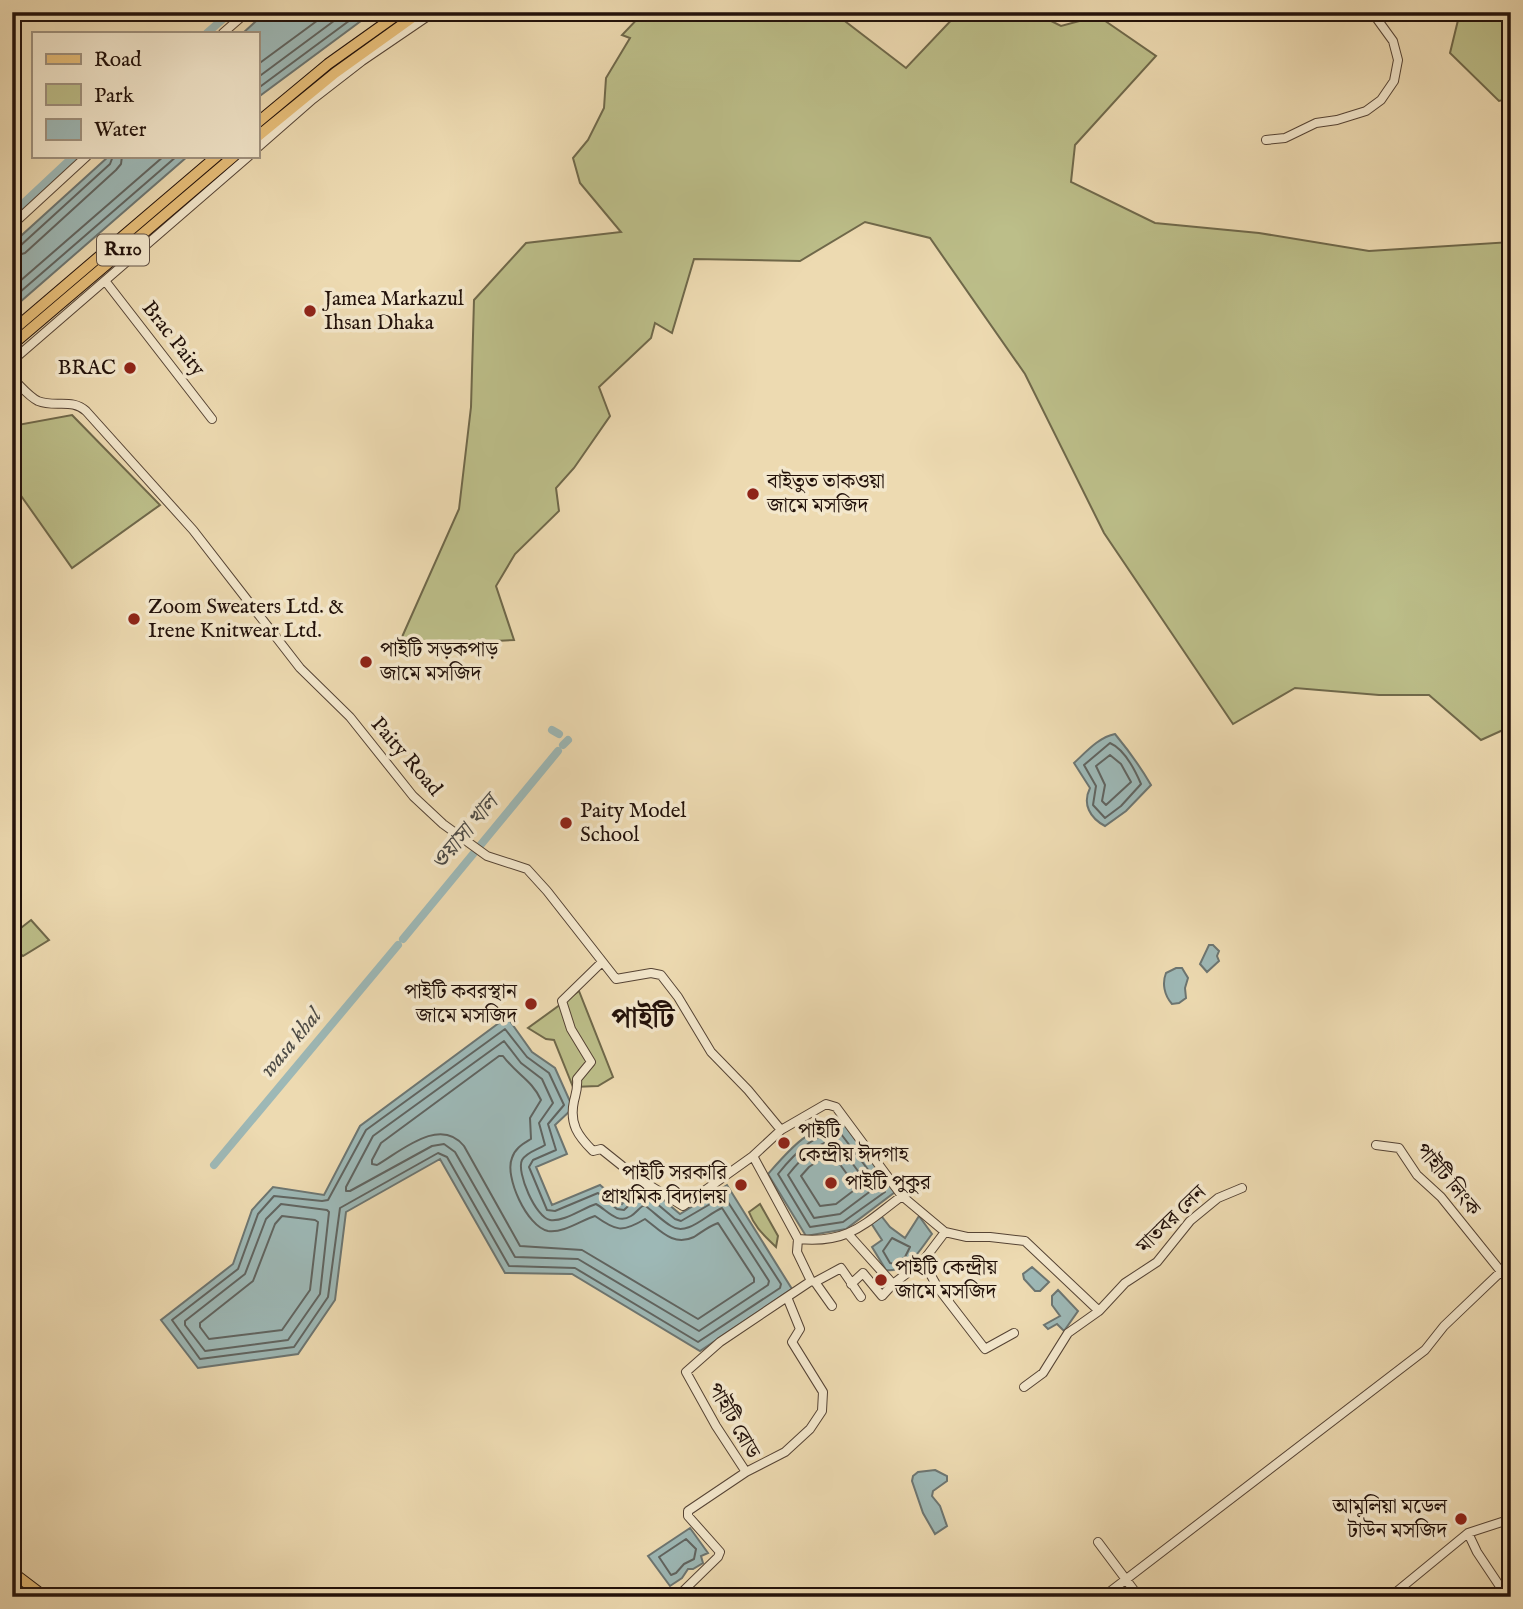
<svg xmlns="http://www.w3.org/2000/svg" width="1523" height="1609" font-family="'IM FELL English','Noto Serif Bengali',serif">
<rect width="100%" height="100%" fill="#eddab1"/>
<filter id="stains"><feTurbulence type="fractalNoise" baseFrequency=".00286" numOctaves="4"/><feColorMatrix values="0 0 0 0 .2 0 0 0 0 .09 0 0 0 0 .02 0 0 0 .5 -.17"/></filter>
<radialGradient id="worn" r=".72"><stop offset=".6" stop-color="#630" stop-opacity="0"/><stop offset="1" stop-color="#630" stop-opacity=".3"/></radialGradient>
<path fill="#bcbe89" stroke="#6f684a" stroke-width="2" d="M 644,12 L 765,12 L 774,19 L 780,12 L 833,12 L 906,68 L 959,12 L 1033,12 L 1061,26 L 1098,16 L 1156,56 L 1075,145 L 1071,182 L 1155,223 L 1259,233 L 1369,251 L 1511,242 L 1511,738 L 1503,730 L 1481,740 L 1429,695 L 1379,695 L 1295,688 L 1233,724 L 1104,533 L 1025,374 L 930,238 L 865,222 L 800,261 L 694,259 L 672,333 L 655,323 L 651,338 L 599,387 L 610,416 L 574,468 L 556,488 L 559,511 L 515,554 L 496,586 L 514,640 L 398,646 L 459,509 L 471,407 L 474,300 L 526,243 L 621,232 L 580,183 L 573,158 L 588,140 L 604,108 L 606,78 L 630,38 L 622,35 Z
M 1460,12 L 1511,12 L 1511,98 L 1499,101 L 1450,53 Z
M 72,415 L 160,505 L 72,568 L 12,483 L 12,426 Z
M 31,920 L 49,940 L 23,956 L 12,947 L 12,935 Z
M 579,991 L 613,1077 L 598,1086 L 573,1087 L 554,1040 L 546,1039 L 528,1028 Z
M 760,1204 L 778,1236 L 776,1247 C 764,1235 755,1228 749,1212 Z"/>
<path fill="#9db8b6" stroke="#6c7571" stroke-width="2" d="M 266,12 L 373,12 L 257,98 L 257,33 L 243,33 Z
M 109,156 L 188,156 L 12,309 L 12,244 Z
M 1115,734 C 1129,751 1140,766 1151,785 L 1126,811 L 1105,826 C 1090,818 1082,804 1090,788 L 1074,763 C 1086,752 1099,737 1115,734 Z
M 1209,945 L 1213,945 L 1219,951 L 1217,956 L 1219,961 L 1207,972 L 1200,964 Z
M 1176,968 L 1182,968 L 1188,978 L 1185,988 L 1186,998 L 1179,1003 L 1172,1004 C 1164,995 1162,983 1166,973 Z
M 507,1017 L 532,1052 L 555,1068 L 573,1108 L 555,1125 L 567,1154 L 536,1167 L 552,1205 L 600,1185 L 622,1204 L 641,1181 L 680,1214 L 727,1185 L 792,1289 L 700,1351 L 572,1274 L 505,1273 L 440,1159 L 346,1212 L 335,1300 L 298,1354 L 198,1368 L 161,1320 L 233,1264 L 252,1210 L 273,1187 L 324,1195 L 360,1126 Z
M 843,1122 L 895,1192 L 846,1229 L 806,1236 L 768,1174 C 791,1148 807,1128 843,1122 Z
M 879,1213 L 890,1227 L 905,1238 L 919,1216 L 932,1234 C 919,1251 908,1273 886,1270 L 872,1247 L 882,1240 L 869,1220 Z
M 1032,1267 L 1049,1282 L 1040,1291 L 1035,1291 L 1024,1279 L 1023,1274 Z
M 1058,1290 L 1078,1311 L 1064,1331 L 1057,1324 L 1048,1329 L 1044,1325 L 1060,1316 L 1052,1305 L 1052,1296 Z
M 935,1470 L 947,1476 L 947,1481 L 933,1491 L 932,1496 L 940,1506 L 947,1526 L 935,1534 L 923,1513 L 912,1481 L 913,1476 L 918,1472 Z
M 690,1528 L 708,1553 L 701,1556 L 703,1563 L 693,1569 L 688,1569 L 682,1578 L 670,1586 L 648,1556 Z"/>
<g fill="none" stroke-linecap="round" stroke-linejoin="round">
<path stroke="#606460" stroke-width="2" d="M 257,65 L 329,12
M 257,78 L 346,12
M 257,89 L 361,12
M 12,248 L 20,246 L 110,164 L 113,156
M 12,257 L 25,253 L 116,170 L 121,164 L 122,156
M 12,288 L 164,156
M 12,299 L 177,156
M 1110,743 C 1124,749 1135,770 1141,784 L 1121,806 L 1105,818 L 1093,805 L 1096,786 L 1084,765 Z
M 1110,755 L 1121,764 L 1131,782 L 1106,805 L 1102,801 L 1105,785 L 1096,766 Z
M 505,1029 L 527,1057 L 549,1073 L 564,1105 L 548,1124 L 556,1150 L 533,1160 L 529,1167 L 547,1210 L 555,1211 L 598,1193 L 617,1209 L 624,1210 L 643,1192 L 675,1219 L 681,1221 L 724,1196 L 781,1284 L 780,1288 L 698,1342 L 575,1268 L 509,1266 L 447,1157 L 438,1153 L 340,1208 L 328,1297 L 294,1347 L 200,1359 L 172,1320 L 238,1269 L 258,1214 L 274,1196 L 322,1201 L 328,1200 L 366,1130 Z
M 504,1041 L 521,1063 L 542,1079 L 553,1103 L 539,1123 L 545,1145 C 537,1150 527,1152 522,1160 C 516,1172 536,1218 550,1220 C 564,1222 583,1208 596,1204 C 607,1210 617,1225 631,1216 C 636,1213 639,1208 644,1205 C 653,1211 661,1220 671,1226 C 687,1237 707,1214 722,1208 L 769,1281 L 768,1285 L 699,1331 L 578,1259 L 515,1257 L 455,1152 L 444,1144 L 432,1146 L 350,1191 L 346,1191 L 346,1187 L 373,1136 Z
M 499,1056 L 503,1056 C 516,1074 532,1080 541,1100 L 530,1118 L 531,1139 C 523,1144 515,1148 512,1158 C 504,1176 527,1227 548,1231 C 564,1233 580,1221 595,1216 C 616,1231 622,1233 645,1219 C 660,1230 673,1247 694,1237 C 702,1232 709,1226 718,1223 L 754,1278 L 754,1282 L 698,1319 L 582,1250 L 520,1246 L 464,1146 C 440,1116 401,1151 377,1165 L 372,1164 L 372,1160 L 381,1143 Z
M 838,1130 L 885,1192 L 843,1222 L 810,1227 L 778,1174 C 793,1155 813,1134 838,1130 Z
M 835,1140 L 872,1190 L 840,1214 L 814,1218 L 788,1175 C 799,1161 817,1142 835,1140 Z
M 831,1152 L 857,1188 L 836,1204 L 820,1206 L 801,1176 L 809,1167 Z
M 281,1204 L 327,1210 L 329,1212 L 320,1294 L 288,1340 L 205,1351 L 185,1325 L 185,1321 L 245,1274 L 266,1219 Z
M 282,1216 L 315,1220 L 318,1222 L 310,1290 L 282,1330 L 209,1339 L 200,1327 L 200,1323 L 253,1281 L 275,1224 Z
M 892,1238 L 910,1247 L 905,1257 L 895,1264 L 890,1263 L 883,1251 Z
M 686,1539 L 696,1549 L 694,1559 L 684,1564 L 676,1573 L 671,1575 L 659,1557 Z"/>
<path stroke="#9db8b6" stroke-width="8" d="M 207,33 L 231,12
M 12,214 L 74,156
M 552,730 L 559,734
M 563,745 L 568,740
M 403,939 L 558,751
M 214,1165 L 398,945"/>
<defs>
<path id="minor" d="M 223,33 L 247,12
M 1266,140 L 1285,138 L 1316,123 L 1337,120 L 1366,111 L 1381,100 L 1394,81 L 1398,60 L 1393,41 L 1372,12
M 257,148 L 313,99 L 362,61 L 434,12
M 12,225 L 87,156
M 106,282 L 212,419
M 12,361 L 249,156
M 12,378 C 20,385 28,396 38,401 C 55,408 72,398 86,411 L 193,530 L 300,668 L 350,717 L 413,796 L 443,824 L 487,856 L 527,869 L 547,891 L 616,979 L 651,973 L 661,975 L 678,997 L 711,1052 L 748,1090 L 781,1130
M 601,963 L 562,1001 L 571,1029 L 591,1062 L 577,1079 C 578,1088 576,1093 574,1101 C 569,1124 578,1136 593,1151 L 601,1149 L 636,1177 L 683,1206 L 753,1156
M 826,1104 L 836,1107 L 902,1196 C 864,1224 849,1244 798,1239 L 753,1156 L 781,1130 Z
M 1376,1145 L 1399,1148 L 1417,1175 L 1441,1197 L 1511,1284
M 945,1232 L 967,1237 L 990,1237 L 1025,1241 L 1099,1311 L 1125,1283 L 1157,1262 L 1190,1221 L 1218,1198 L 1242,1188
M 849,1235 L 893,1284
M 798,1239 L 797,1252 L 811,1281
M 923,1261 L 938,1288 L 985,1349 L 1014,1333
M 815,1282 L 832,1306
M 851,1284 L 863,1273 L 882,1296 L 893,1284 L 923,1261 L 945,1232 L 902,1196 L 926,1182
M 1024,1387 L 1043,1373 L 1068,1333 L 1099,1311
M 746,1472 L 785,1452 L 810,1429 L 822,1411 L 823,1392 L 792,1342 L 800,1329 L 787,1297 L 811,1281 L 815,1282 L 841,1268 L 861,1297
M 1468,1533 L 1477,1552 L 1507,1597
M 1098,1542 L 1139,1597
M 677,1597 L 718,1557 L 720,1552 L 688,1516 L 688,1511 L 746,1472 L 716,1426 L 686,1372 L 720,1342 L 787,1297
M 1103,1597 L 1425,1350 L 1444,1326 L 1511,1262
M 1390,1597 L 1468,1533 L 1511,1519"/>
<path id="major" d="M 257,123 L 328,64 L 401,12
M 257,137 L 335,73 L 420,12
M 12,331 L 217,156
M 12,345 L 234,156
M 12,1572 L 45,1597"/>
</defs>
<use href="#minor" stroke="#554334" stroke-width="10"/>
<use href="#major" stroke="#22110a" stroke-width="12"/>
<use href="#minor" stroke="#f3e7cc" stroke-width="8"/>
<use href="#major" stroke="#e6bd78" stroke-width="10"/>
</g>
<g fill="#8f2418" stroke="#f3e7cc" stroke-width="2.5">
<circle cx="310" cy="311" r="7"/>
<circle cx="130" cy="368" r="7"/>
<circle cx="753" cy="494" r="7"/>
<circle cx="134" cy="619" r="7"/>
<circle cx="366" cy="662" r="7"/>
<circle cx="566" cy="823" r="7"/>
<circle cx="531" cy="1004" r="7"/>
<circle cx="784" cy="1143" r="7"/>
<circle cx="831" cy="1183" r="7"/>
<circle cx="741" cy="1185" r="7"/>
<circle cx="881" cy="1280" r="7"/>
<circle cx="1461" cy="1519" r="7"/>
</g>
<g text-anchor="middle" dominant-baseline="central" stroke-width="7" stroke-linejoin="round" paint-order="stroke">
<rect fill="#f3e7cc" stroke="#615144" stroke-width="2" x="97" y="234.5" width="52" height="31" rx="5"/>
<g font-size="19" font-weight="bold" fill="#22110a">
<text x="123" y="250">R110</text>
</g>
<g font-size="21" fill="#22110a" stroke="#f3e7cc" text-anchor="start">
<text x="324" y="299">Jamea Markazul<tspan x="324" dy="24">Ihsan Dhaka</tspan></text>
<text x="116" y="368" text-anchor="end">BRAC</text>
<text x="767" y="482">বাইতুত তাকওয়া<tspan x="767" dy="24">জামে মসজিদ</tspan></text>
<text x="148" y="607">Zoom Sweaters Ltd. &amp;<tspan x="148" dy="24">Irene Knitwear Ltd.</tspan></text>
<text x="380" y="650">পাইটি সড়কপাড়<tspan x="380" dy="24">জামে মসজিদ</tspan></text>
<text x="580" y="811">Paity Model<tspan x="580" dy="24">School</tspan></text>
<text x="517" y="992" text-anchor="end">পাইটি কবরস্থান<tspan x="517" dy="24">জামে মসজিদ</tspan></text>
<text x="798" y="1131">পাইটি<tspan x="798" dy="24">কেন্দ্রীয় ঈদগাহ</tspan></text>
<text x="727" y="1173" text-anchor="end">পাইটি সরকারি<tspan x="727" dy="24">প্রাথমিক বিদ্যালয়</tspan></text>
<text x="845" y="1183">পাইটি পুকুর</text>
<text x="895" y="1268">পাইটি কেন্দ্রীয়<tspan x="895" dy="24">জামে মসজিদ</tspan></text>
<text x="1447" y="1507" text-anchor="end">আমুলিয়া মডেল<tspan x="1447" dy="24">টাউন মসজিদ</tspan></text>
</g>
<g font-size="21" fill="#22110a" stroke="#f3e7cc">
<text transform="translate(173 339) rotate(52)">Brac Paity</text>
<text transform="translate(406 757) rotate(49)">Paity Road</text>
<text transform="translate(1447 1180) rotate(50)">পাইটি লিংক</text>
<text transform="translate(1172 1220) rotate(-44)">মাতবর লেন</text>
<text transform="translate(733 1421) rotate(60)">পাইটি রোড</text>
</g>
<g font-size="23" font-style="italic" fill="#4d4b46" stroke="#f3e7cc">
<text transform="translate(465 833) rotate(-50)">ওয়াসা খাল</text>
<text transform="translate(291 1043) rotate(-50)">wasa khal</text>
</g>
<g font-size="28" font-weight="bold" fill="#22110a" stroke="#f3e7cc">
<text x="643" y="1019">পাইটি</text>
</g>
</g>
<rect width="1523" height="1609" fill="none" stroke="#eddab1" stroke-width="42"/>
<rect x="14" y="14" width="1495" height="1581" fill="none" stroke="#22110a" stroke-width="3.5"/>
<rect x="21" y="21" width="1481" height="1567" fill="none" stroke="#22110a" stroke-width="2"/>
<rect x="32" y="32" width="228" height="126" fill="#f3e7cc" stroke="#9f917e" stroke-width="2"/>
<rect x="46" y="54" width="35" height="10" fill="#e6bd78" stroke="#9f917e" stroke-width="2"/>
<text x="94" y="66" font-size="21" fill="#22110a">Road</text>
<rect x="46" y="84" width="35" height="21" fill="#bcbe89" stroke="#9f917e" stroke-width="2"/>
<text x="94" y="102" font-size="21" fill="#22110a">Park</text>
<rect x="46" y="119" width="35" height="21" fill="#9db8b6" stroke="#9f917e" stroke-width="2"/>
<text x="94" y="136" font-size="21" fill="#22110a">Water</text>
<rect width="100%" height="100%" filter="url(#stains)"/>
<rect width="100%" height="100%" fill="url(#worn)"/>
</svg>
